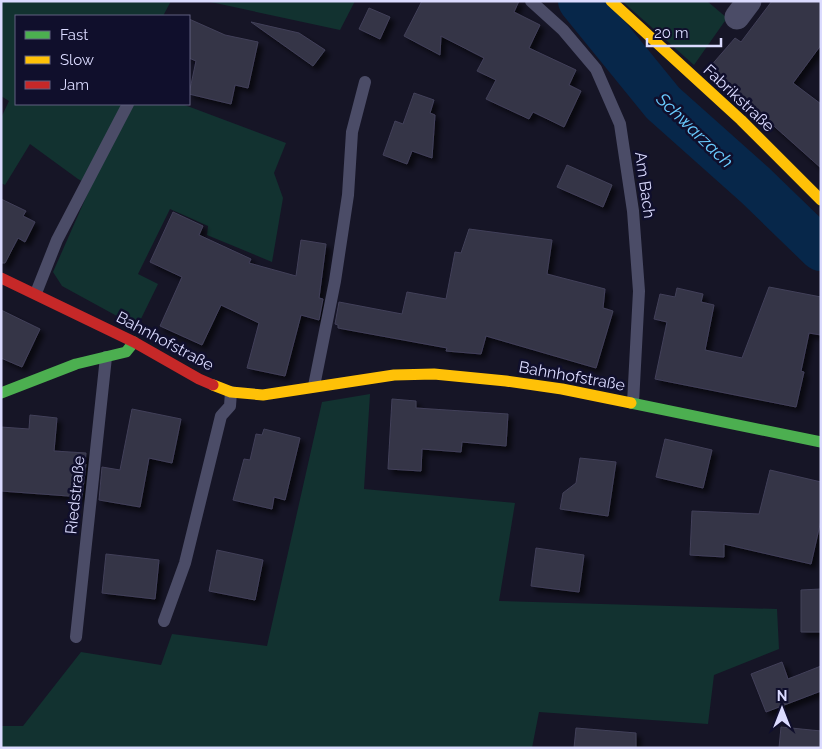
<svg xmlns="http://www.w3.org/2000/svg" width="822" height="749" font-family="Raleway,sans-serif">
<defs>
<filter id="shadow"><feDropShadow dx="4.5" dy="4.5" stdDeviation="2.5" flood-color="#0009"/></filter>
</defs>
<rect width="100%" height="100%" fill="#161526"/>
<path fill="#123230" d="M 1,1 L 171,1 L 163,16 L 16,16 L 16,104 L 182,104 L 286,143 L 274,173 L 283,198 L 272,262 L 207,235 L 208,226 L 170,209 L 138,274 L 158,284 L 137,327 L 62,286 L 53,272 L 91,186 L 78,179 L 30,144 L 5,185 L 1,183 L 1,118 L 9,101 L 1,96 Z
M 206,1 L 355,1 L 340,30 Z
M 622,1 L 707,1 L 727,18 L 694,65 Z
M 370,394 L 364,489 L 515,503 L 499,601 L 777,609 L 779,649 L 714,675 L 708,724 L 539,712 L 532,748 L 1,748 L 1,726 L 23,726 L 81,652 L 161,665 L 172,634 L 267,646 L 322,402 Z"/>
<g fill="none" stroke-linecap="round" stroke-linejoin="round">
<path stroke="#07274a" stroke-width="44" d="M 580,1 L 663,103 L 755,185 L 821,249"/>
</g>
<path fill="#343447" stroke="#424059" filter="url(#shadow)" d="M 422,1 L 519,1 L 514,12 L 540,25 L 529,48 L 576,70 L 569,85 L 581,91 L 564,127 L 533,112 L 529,119 L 486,99 L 496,80 L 477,71 L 484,58 L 441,36 L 440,55 L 404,36 Z
M 772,1 L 821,1 L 821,45 L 793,83 L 821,104 L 821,168 L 709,68 L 735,38 L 741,42 Z
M 369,8 L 390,17 L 380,39 L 359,29 Z
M 189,19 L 225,35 L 258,42 L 248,88 L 235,85 L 231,104 L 189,94 L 196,61 L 189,58 Z
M 251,22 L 299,33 L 325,50 L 313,66 Z
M 414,93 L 434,100 L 430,113 L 435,115 L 432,158 L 412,151 L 407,164 L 383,155 L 395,121 L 403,124 Z
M 567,165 L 612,185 L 603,207 L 557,187 Z
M 1,199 L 26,211 L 23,216 L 35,222 L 25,242 L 18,238 L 5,263 L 1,263 Z
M 173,212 L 203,226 L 199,235 L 251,259 L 249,263 L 296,276 L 301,240 L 326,244 L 319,298 L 323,299 L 319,320 L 301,315 L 285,376 L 247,368 L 259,323 L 221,305 L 202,345 L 160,326 L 182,277 L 150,262 Z
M 469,229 L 552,240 L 547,274 L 605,289 L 603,308 L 613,311 L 596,368 L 486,336 L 481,354 L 446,351 L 447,348 L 338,328 L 338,325 L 335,324 L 339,302 L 402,314 L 407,292 L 446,299 L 455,252 L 461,253 Z
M 769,287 L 821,297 L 821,335 L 809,333 L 801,371 L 804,372 L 796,407 L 655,379 L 667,322 L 654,319 L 660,294 L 675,297 L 677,288 L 703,294 L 701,302 L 714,305 L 705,350 L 742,358 Z
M 1,310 L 40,329 L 22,367 L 1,358 Z
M 392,399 L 416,401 L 416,408 L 508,414 L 506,446 L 462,442 L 461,452 L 422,449 L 421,471 L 388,469 Z
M 132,409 L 181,419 L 172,463 L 149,458 L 140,507 L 99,500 L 102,467 L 120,470 Z
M 30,415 L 57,418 L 54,451 L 86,453 L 85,464 L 86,464 L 82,497 L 1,491 L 1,427 L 29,429 Z
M 264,429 L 300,438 L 285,500 L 274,497 L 272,509 L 233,500 L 244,459 L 250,460 L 256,434 L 262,435 Z
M 665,439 L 712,450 L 703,488 L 656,477 Z
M 580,458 L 616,462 L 608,516 L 560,509 L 563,493 L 576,483 Z
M 770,470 L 821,482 L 821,520 L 811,564 L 724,544 L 724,557 L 690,555 L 692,511 L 759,514 Z
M 536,548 L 584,555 L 579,592 L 531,586 Z
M 217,550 L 263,560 L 255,600 L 209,591 Z
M 106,554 L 159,560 L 155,599 L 102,593 Z
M 821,589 L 821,632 L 801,632 L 801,590 Z
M 782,662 L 788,679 L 821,666 L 821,691 L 766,712 L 751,674 Z
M 781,727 L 821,731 L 821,748 L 779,748 Z
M 576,728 L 636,733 L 636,748 L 574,748 Z"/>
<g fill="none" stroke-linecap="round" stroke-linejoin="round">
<path stroke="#4b4c67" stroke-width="12" d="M 531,1 L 563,30 L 596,69 L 620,124 L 633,211 L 639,291 L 633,403
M 36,293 L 57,240 L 128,104
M 314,386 L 335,281 L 348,195 L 352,132 L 365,82
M 164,621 L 185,563 L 221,416 L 230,406 L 231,392
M 76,637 L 106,357"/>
<path stroke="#4b4c67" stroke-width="25" d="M 737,17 L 749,1"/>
<path stroke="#4caf50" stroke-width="11" d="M 1,393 L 76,364 L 126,352 L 134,342
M 631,403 L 821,442"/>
<path stroke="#ffc107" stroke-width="11" d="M 611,1 L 741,120 L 821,200
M 213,385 L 231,392 L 263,395 L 394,375 L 434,374 L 506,381 L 562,389 L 631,403"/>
<path stroke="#c62828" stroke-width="11" d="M 1,278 L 134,342 L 199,379 L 213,385"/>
</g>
<g text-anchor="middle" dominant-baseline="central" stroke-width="5" stroke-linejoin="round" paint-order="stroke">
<g font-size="16" fill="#dbdbff" stroke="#100f2c">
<text transform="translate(739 98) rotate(43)">Fabrikstraße</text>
<text transform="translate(645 185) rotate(82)">Am Bach</text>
<text transform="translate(165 341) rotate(28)">Bahnhofstraße</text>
<text transform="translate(572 376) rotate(10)">Bahnhofstraße</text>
<text transform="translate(75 495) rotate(-84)">Riedstraße</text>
</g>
<g font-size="18" font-style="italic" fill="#69ccff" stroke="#100f2c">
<text transform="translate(695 130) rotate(44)">Schwarzach</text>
</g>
</g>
<rect width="822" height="749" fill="none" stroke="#dbdbff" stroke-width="5"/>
<rect x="15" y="15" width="175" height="90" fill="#100f2c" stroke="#616180"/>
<rect x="25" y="31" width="25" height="8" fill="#4caf50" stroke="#616180"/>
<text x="60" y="40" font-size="15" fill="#dbdbff">Fast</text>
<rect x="25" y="56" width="25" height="8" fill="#ffc107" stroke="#616180"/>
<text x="60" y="65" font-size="15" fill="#dbdbff">Slow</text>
<rect x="25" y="81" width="25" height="8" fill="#c62828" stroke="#616180"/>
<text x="60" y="90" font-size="15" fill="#dbdbff">Jam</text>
<g transform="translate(782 709)" stroke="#100f2c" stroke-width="4" paint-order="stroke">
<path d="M0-4L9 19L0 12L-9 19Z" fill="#dbdbff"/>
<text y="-8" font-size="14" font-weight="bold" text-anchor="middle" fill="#dbdbff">N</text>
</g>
<path d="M647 38v8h74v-8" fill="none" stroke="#dbdbff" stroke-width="2.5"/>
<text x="654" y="38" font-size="15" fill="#dbdbff" stroke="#100f2c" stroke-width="4" paint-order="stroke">20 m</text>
</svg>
